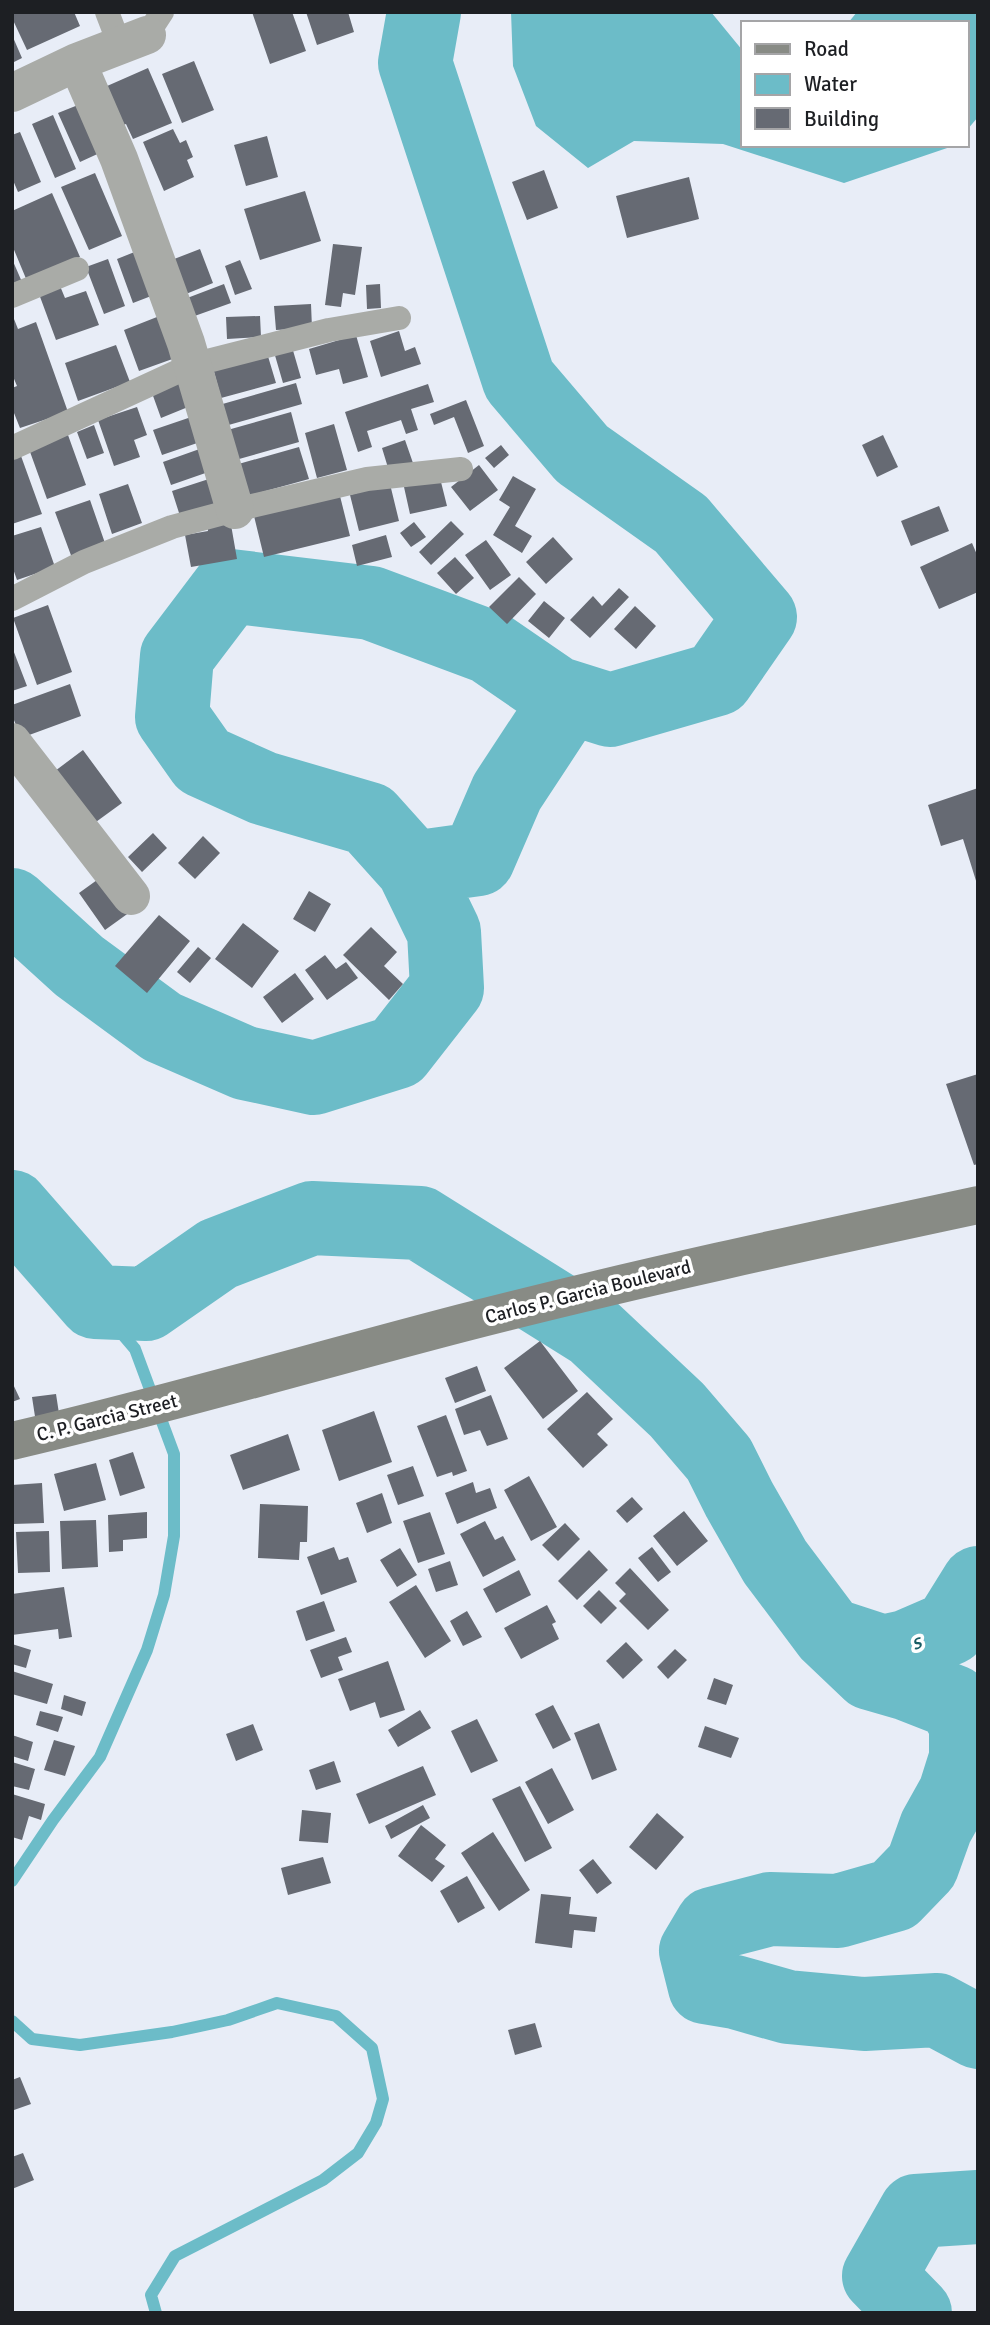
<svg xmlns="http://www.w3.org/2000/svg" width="990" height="2325" font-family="Signika,sans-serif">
<rect width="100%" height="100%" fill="#e8edf7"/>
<path fill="#6cbcc8" d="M 511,12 L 711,12 L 743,51 L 743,145 L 956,145 L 844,183 L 723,144 L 634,141 L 588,168 L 536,126 L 513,66 Z
M 857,12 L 978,12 L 978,117 L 967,130 L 967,23 L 848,23 Z"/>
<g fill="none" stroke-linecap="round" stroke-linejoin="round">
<path stroke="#6cbcc8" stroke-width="12" d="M 12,1881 L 53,1820 L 100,1757 L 147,1650 L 164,1595 L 174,1536 L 174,1454 L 135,1349 L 95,1302
M 12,2021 L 32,2039 L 80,2045 L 172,2032 L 228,2020 L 277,2003 L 336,2016 L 372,2048 L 383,2099 L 376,2123 L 358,2153 L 323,2180 L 175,2256 L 151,2295 L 156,2313"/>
<path stroke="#6cbcc8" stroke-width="74" d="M 413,868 L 478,859 L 507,792 L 555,719 L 556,693
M 12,905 L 79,966 L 162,1027 L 245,1063 L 314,1078 L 397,1052 L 447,988 L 444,932 L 413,868 L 369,819 L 263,788 L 203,761 L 172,717 L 177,656 L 230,586 L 371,603 L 489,647 L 556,693 L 610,710 L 717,679 L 760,617 L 681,524 L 582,454 L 519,380 L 415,63 L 424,12
M 12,1207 L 95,1302 L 146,1304 L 218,1254 L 312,1218 L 420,1223 L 594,1332 L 677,1410 L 719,1459 L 739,1499 L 775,1562 L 829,1634 L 870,1673 L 908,1684 L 954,1702 L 966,1725 L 966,1758 L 955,1793 L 936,1827 L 922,1866 L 894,1895 L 838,1911 L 770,1909 L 712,1924 L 696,1951 L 705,1987 L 735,1992 L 788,2007 L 864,2014 L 937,2010 L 978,2032
M 834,1636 L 883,1652 L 906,1647 L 950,1628 L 978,1583
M 915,2313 L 879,2276 L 916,2211 L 978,2207"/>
</g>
<path fill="#666a73" d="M 16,12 L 74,12 L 80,26 L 27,50 L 12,18 L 12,14 Z
M 252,12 L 292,12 L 306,51 L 270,64 Z
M 306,12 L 348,12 L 354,32 L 317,45 Z
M 12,35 L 22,58 L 12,63 Z
M 194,61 L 214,110 L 182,123 L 162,74 Z
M 148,68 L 172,123 L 133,139 L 126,124 L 115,128 L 98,90 Z
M 83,103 L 104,151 L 80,162 L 58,113 Z
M 53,115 L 76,169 L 55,178 L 32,124 Z
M 173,129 L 180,143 L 186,140 L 193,157 L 187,160 L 194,177 L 164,191 L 143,142 Z
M 20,132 L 41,182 L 18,192 L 12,178 L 12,135 Z
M 267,136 L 278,177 L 246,186 L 234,145 Z
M 544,170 L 558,208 L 527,220 L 512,182 Z
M 95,173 L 122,236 L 89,250 L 61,187 Z
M 689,177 L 699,219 L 627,238 L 616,196 Z
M 305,191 L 321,241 L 260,260 L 244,209 Z
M 52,193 L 80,257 L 27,281 L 12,245 L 12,211 Z
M 333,244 L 362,247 L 355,295 L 343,293 L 341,307 L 325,305 Z
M 142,249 L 159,293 L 133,303 L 117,259 Z
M 200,249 L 213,283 L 181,296 L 169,261 Z
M 12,259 L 22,282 L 12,286 Z
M 108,259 L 125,306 L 104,314 L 86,267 Z
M 240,260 L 252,289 L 235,295 L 225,266 Z
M 224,284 L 231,303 L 189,318 L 182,300 Z
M 380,284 L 381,308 L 367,309 L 366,285 Z
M 60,286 L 65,298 L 86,291 L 99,325 L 56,340 L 39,294 Z
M 311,304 L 312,328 L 276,330 L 274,306 Z
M 12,314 L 18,329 L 36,322 L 68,412 L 20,428 L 12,408 L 12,388 L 17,386 L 12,374 Z
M 162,315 L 178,357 L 139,371 L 124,330 Z
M 260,316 L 261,337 L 227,339 L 226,317 Z
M 399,331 L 405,351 L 415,347 L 421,364 L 381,377 L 370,341 Z
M 356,335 L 368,377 L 343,384 L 339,369 L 316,375 L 309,349 Z
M 116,345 L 130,382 L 78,401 L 65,363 Z
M 292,347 L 301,378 L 283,383 L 274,352 Z
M 267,353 L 276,383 L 221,398 L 213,368 Z
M 179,383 L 188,407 L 161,418 L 152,393 Z
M 296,383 L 302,404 L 225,426 L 219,405 Z
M 428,384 L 434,402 L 411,409 L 418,430 L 406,434 L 401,420 L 367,431 L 372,447 L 358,452 L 345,412 Z
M 466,400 L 484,446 L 468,453 L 454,417 L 434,425 L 430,414 Z
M 137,407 L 147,435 L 134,440 L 140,457 L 114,466 L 98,420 Z
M 291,412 L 299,442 L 232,461 L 224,431 Z
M 200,414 L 209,439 L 162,455 L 153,430 Z
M 334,424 L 347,470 L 317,478 L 305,433 Z
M 94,425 L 104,453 L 87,459 L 77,432 Z
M 68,435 L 86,485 L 47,499 L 29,449 Z
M 883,435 L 898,467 L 877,477 L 862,445 Z
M 405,440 L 413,463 L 389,471 L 382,448 Z
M 501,445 L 509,455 L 494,468 L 485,458 Z
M 208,446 L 217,469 L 171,485 L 163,462 Z
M 299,447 L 309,479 L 244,497 L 235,465 Z
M 21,456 L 42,514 L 12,524 L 12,459 Z
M 479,465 L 498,490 L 470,511 L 451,487 Z
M 218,476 L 227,500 L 180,516 L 172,491 Z
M 513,476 L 536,489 L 515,526 L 532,536 L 522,553 L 493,535 L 510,507 L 499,500 Z
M 440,478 L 447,506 L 410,514 L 404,487 Z
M 128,484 L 142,523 L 112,534 L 99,494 Z
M 390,484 L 399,521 L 359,531 L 350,495 Z
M 340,496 L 350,536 L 264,557 L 254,516 Z
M 90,500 L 106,546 L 72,558 L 55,512 Z
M 939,506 L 949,531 L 911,546 L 901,521 Z
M 230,519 L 237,559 L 191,567 L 185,535 L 208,531 L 207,523 Z
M 451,521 L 464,534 L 431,565 L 419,552 Z
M 414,522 L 426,537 L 411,547 L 400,533 Z
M 41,527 L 55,567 L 17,580 L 12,566 L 12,536 Z
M 386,535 L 392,557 L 357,566 L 352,545 Z
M 553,537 L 573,559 L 546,584 L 526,562 Z
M 486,540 L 511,575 L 490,590 L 465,555 Z
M 972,543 L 978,557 L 978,592 L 939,609 L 920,567 Z
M 455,557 L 474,578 L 456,594 L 437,573 Z
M 519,577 L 536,594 L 507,624 L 489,607 Z
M 619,588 L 629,597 L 590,638 L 570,620 L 593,596 L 602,606 Z
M 544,601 L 565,618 L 549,638 L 528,621 Z
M 48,605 L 72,672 L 37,685 L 13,618 Z
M 635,606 L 656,626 L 636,649 L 614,629 Z
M 12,647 L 27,686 L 12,691 Z
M 70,684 L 81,716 L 21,738 L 12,715 L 12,705 Z
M 83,750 L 122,803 L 89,827 L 51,774 Z
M 978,788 L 978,884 L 977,884 L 963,839 L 941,846 L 928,805 Z
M 153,833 L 167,848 L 142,872 L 128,857 Z
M 203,836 L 220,853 L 195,879 L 178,863 Z
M 104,875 L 130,912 L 105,930 L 79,893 Z
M 309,891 L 331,904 L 315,932 L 293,919 Z
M 159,915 L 190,941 L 147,993 L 115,966 Z
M 243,923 L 279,951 L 252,988 L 215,959 Z
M 371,927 L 397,952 L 384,966 L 403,984 L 389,1000 L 343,955 Z
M 198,947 L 211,958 L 190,983 L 177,972 Z
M 325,955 L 336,969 L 346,962 L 358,978 L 327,1000 L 305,970 Z
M 295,973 L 314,999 L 282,1023 L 263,997 Z
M 978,1074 L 978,1164 L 974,1165 L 946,1084 Z
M 540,1341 L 578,1391 L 543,1419 L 504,1368 Z
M 477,1366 L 486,1391 L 455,1403 L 445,1378 Z
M 12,1382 L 20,1399 L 12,1402 Z
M 587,1392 L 613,1419 L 597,1434 L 608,1445 L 583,1468 L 547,1429 Z
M 56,1394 L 60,1420 L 36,1423 L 32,1397 Z
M 491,1395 L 508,1439 L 487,1446 L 480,1430 L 464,1435 L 455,1409 Z
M 374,1411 L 392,1462 L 339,1481 L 322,1430 Z
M 446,1415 L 467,1471 L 453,1476 L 452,1472 L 437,1477 L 417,1426 Z
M 288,1434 L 300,1470 L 243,1490 L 230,1455 Z
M 133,1452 L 145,1488 L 120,1496 L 109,1460 Z
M 96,1463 L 106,1500 L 64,1511 L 54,1474 Z
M 413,1466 L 424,1496 L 398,1505 L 387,1475 Z
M 529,1476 L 557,1527 L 531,1541 L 504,1490 Z
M 473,1482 L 476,1493 L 490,1488 L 497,1508 L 457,1524 L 445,1493 Z
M 42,1483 L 44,1523 L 13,1524 L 12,1485 Z
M 382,1493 L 392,1523 L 367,1533 L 356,1503 Z
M 632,1497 L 643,1509 L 627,1523 L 616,1511 Z
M 260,1504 L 308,1506 L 307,1542 L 300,1542 L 299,1560 L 258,1558 Z
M 684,1511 L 708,1541 L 677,1566 L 653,1536 Z
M 147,1512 L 147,1538 L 123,1540 L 123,1551 L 109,1552 L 108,1515 Z
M 430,1512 L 445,1554 L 418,1563 L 403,1521 Z
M 96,1520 L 98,1567 L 62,1569 L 60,1521 Z
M 485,1521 L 495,1540 L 503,1536 L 516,1560 L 483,1577 L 460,1534 Z
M 565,1523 L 580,1539 L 558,1561 L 542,1545 Z
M 49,1531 L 50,1572 L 18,1573 L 16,1532 Z
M 334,1547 L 339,1560 L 348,1557 L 357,1582 L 321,1595 L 307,1557 Z
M 652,1547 L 671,1572 L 658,1582 L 638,1558 Z
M 400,1548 L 417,1575 L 397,1587 L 380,1560 Z
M 589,1550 L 608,1570 L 577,1600 L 558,1581 Z
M 450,1561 L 458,1585 L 436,1592 L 428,1569 Z
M 630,1568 L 669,1610 L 648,1630 L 619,1601 L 626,1594 L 615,1583 Z
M 519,1570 L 531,1595 L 496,1613 L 483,1589 Z
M 416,1585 L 451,1641 L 425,1658 L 389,1602 Z
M 64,1587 L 72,1637 L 59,1639 L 58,1629 L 12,1635 L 12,1594 Z
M 599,1590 L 617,1608 L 601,1624 L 583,1606 Z
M 324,1601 L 335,1631 L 306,1641 L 296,1611 Z
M 547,1605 L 556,1622 L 552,1624 L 559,1639 L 521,1659 L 504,1628 Z
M 467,1611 L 482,1637 L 463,1646 L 450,1621 Z
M 346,1637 L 352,1652 L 338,1657 L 343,1670 L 321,1678 L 310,1650 Z
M 626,1642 L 643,1660 L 623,1679 L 606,1661 Z
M 12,1644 L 31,1650 L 26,1668 L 12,1664 Z
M 675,1649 L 687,1660 L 668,1679 L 657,1667 Z
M 388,1661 L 405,1710 L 380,1718 L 375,1702 L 350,1711 L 338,1679 Z
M 12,1671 L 53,1684 L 47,1704 L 12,1694 Z
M 714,1678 L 733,1685 L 726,1705 L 707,1699 Z
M 64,1695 L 86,1702 L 82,1716 L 61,1709 Z
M 553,1705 L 571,1740 L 553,1749 L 535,1714 Z
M 420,1710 L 431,1728 L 398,1747 L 388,1730 Z
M 40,1711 L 63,1717 L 58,1732 L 36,1725 Z
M 477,1719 L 498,1761 L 471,1773 L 451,1731 Z
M 599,1723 L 617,1770 L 592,1780 L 574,1733 Z
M 253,1724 L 263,1750 L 236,1761 L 226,1734 Z
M 705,1726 L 739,1738 L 731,1758 L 698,1747 Z
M 12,1735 L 33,1742 L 28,1761 L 12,1756 Z
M 54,1740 L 75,1746 L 65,1776 L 44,1770 Z
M 334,1761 L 341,1782 L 316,1790 L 309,1770 Z
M 12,1762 L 35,1769 L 29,1790 L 12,1786 Z
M 423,1766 L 436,1795 L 369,1824 L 356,1794 Z
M 552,1768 L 574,1810 L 548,1824 L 525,1782 Z
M 520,1786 L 552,1848 L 525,1862 L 492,1799 Z
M 12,1794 L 45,1804 L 41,1820 L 29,1816 L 22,1840 L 12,1837 Z
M 423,1805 L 430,1818 L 391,1839 L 385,1826 Z
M 302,1810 L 331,1813 L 328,1843 L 299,1841 Z
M 657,1813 L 684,1837 L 656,1870 L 629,1847 Z
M 421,1825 L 446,1845 L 435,1859 L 445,1866 L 432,1882 L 398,1856 Z
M 493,1832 L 530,1890 L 499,1911 L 461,1853 Z
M 323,1857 L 331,1883 L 288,1895 L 281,1868 Z
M 593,1859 L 612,1883 L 597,1894 L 579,1870 Z
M 467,1876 L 485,1908 L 458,1923 L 440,1891 Z
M 541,1894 L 571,1897 L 569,1914 L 597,1917 L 595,1932 L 574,1930 L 572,1948 L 535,1943 Z
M 535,2023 L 542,2047 L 515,2055 L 508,2030 Z
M 20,2077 L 31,2104 L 14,2110 L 12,2080 Z
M 23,2153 L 34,2180 L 12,2189 L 12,2157 Z"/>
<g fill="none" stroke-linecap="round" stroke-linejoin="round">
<path stroke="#a9aba7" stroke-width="24" d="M 107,12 L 120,46
M 147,35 L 162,12
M 12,296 L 77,269
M 12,448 L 192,365 L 329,330 L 399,318
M 12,599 L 84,562 L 172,527 L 235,510 L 367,479 L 461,469"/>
<path stroke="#a9aba7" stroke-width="38" d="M 77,62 L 119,159 L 186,343 L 235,510
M 12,93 L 77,62 L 147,35
M 12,742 L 131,896"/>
<path stroke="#888b85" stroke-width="38" d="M 12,1441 C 163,1406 312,1362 462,1323 C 633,1279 805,1242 978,1205"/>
</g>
<g text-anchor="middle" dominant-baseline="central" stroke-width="7" stroke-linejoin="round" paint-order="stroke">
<g font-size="19" fill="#1d1f23" stroke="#fff">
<text transform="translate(588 1292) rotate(-14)">Carlos P. Garcia Boulevard</text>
<text transform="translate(107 1418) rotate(-14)">C. P. Garcia Street</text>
</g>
<g font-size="21" font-style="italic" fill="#185c64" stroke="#fff">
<text transform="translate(916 1642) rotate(-21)">s</text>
</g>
</g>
<rect width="990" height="2325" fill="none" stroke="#1d1f23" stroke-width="28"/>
<rect x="741" y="21" width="228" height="126" fill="#ffffff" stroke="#a5a5a7" stroke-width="2"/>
<rect x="755" y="44" width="35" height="10" fill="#888b85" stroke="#a5a5a7" stroke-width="2"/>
<text x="804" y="56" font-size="21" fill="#1d1f23">Road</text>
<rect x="755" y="74" width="35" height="21" fill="#6cbcc8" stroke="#a5a5a7" stroke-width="2"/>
<text x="804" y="91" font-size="21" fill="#1d1f23">Water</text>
<rect x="755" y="108" width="35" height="21" fill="#666a73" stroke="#a5a5a7" stroke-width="2"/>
<text x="804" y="126" font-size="21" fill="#1d1f23">Building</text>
</svg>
